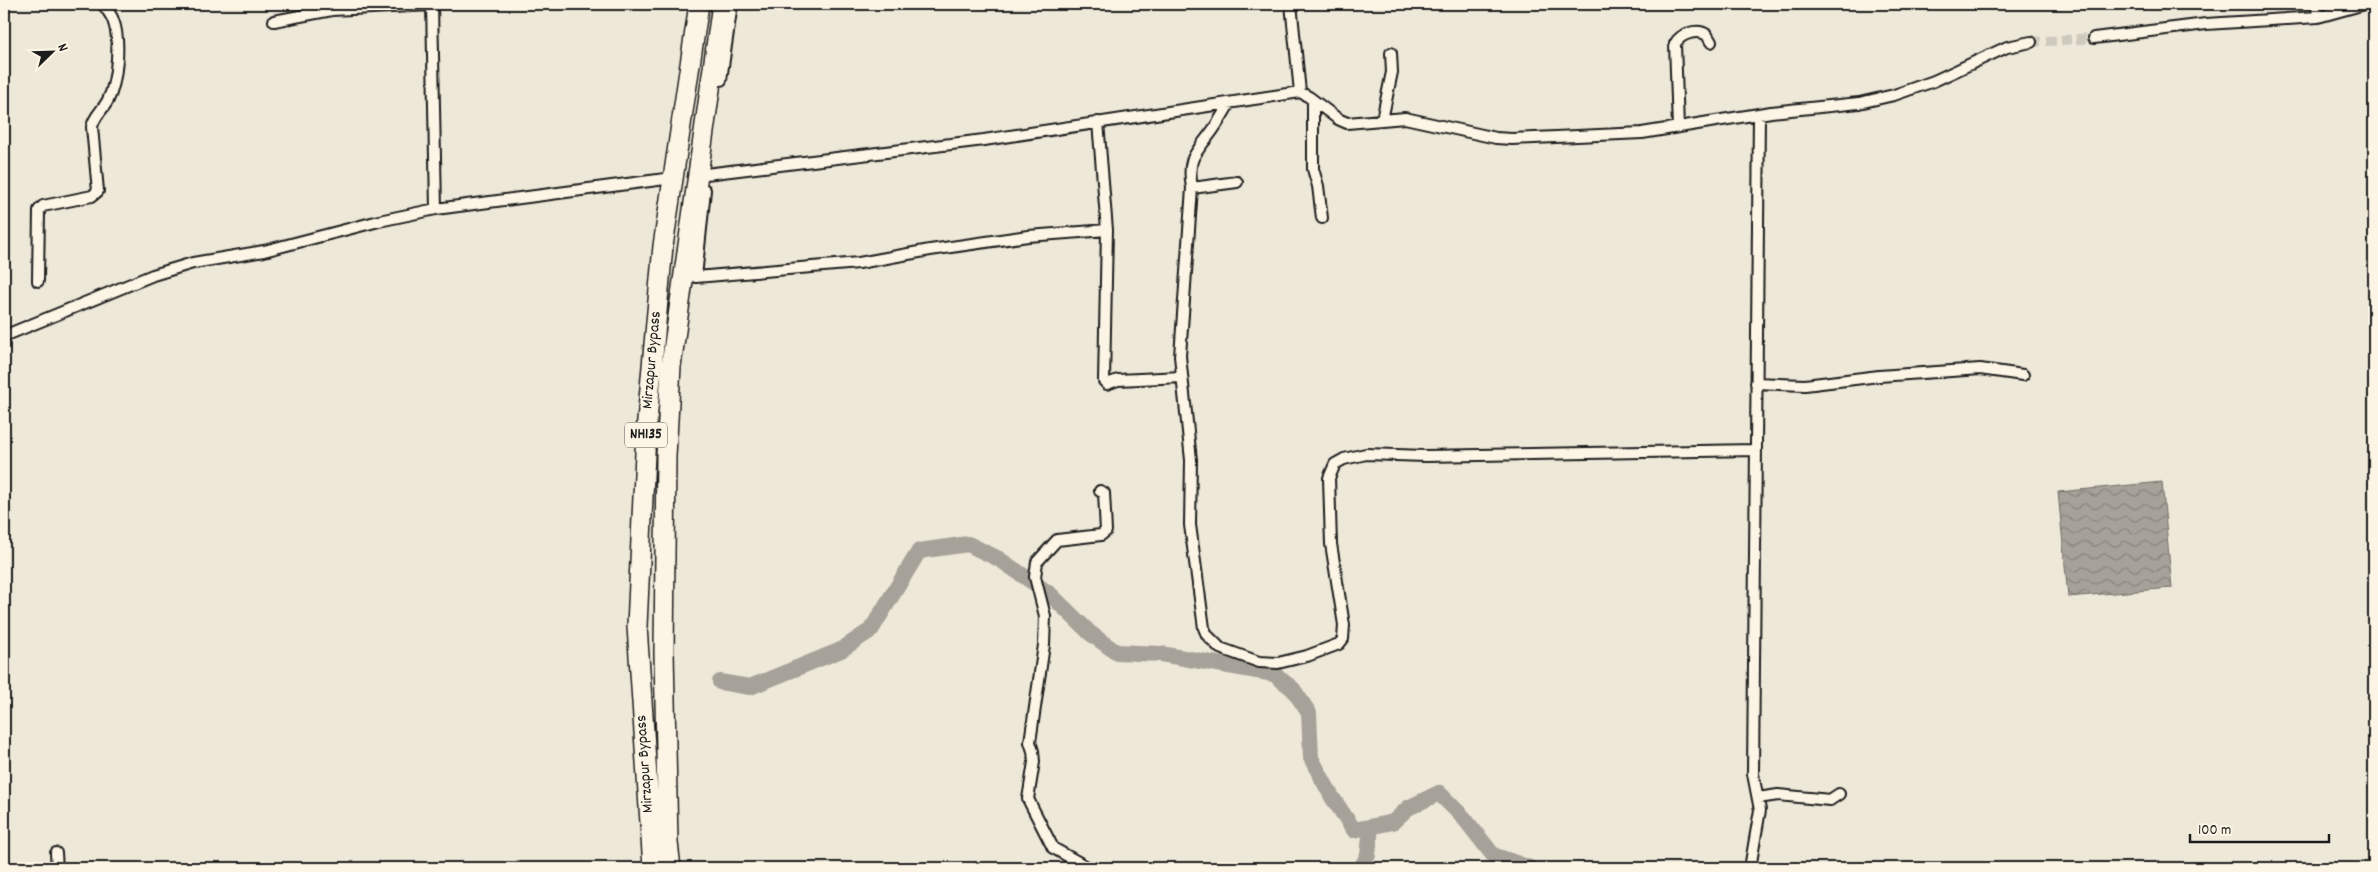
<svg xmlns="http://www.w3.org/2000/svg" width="2378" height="872" font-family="Dekko,sans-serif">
<defs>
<pattern id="water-waves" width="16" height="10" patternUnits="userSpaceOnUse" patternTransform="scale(1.25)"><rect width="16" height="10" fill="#a7a299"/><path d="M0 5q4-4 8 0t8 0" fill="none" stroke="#87837c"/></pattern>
</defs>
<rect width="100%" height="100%" fill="#eee8d9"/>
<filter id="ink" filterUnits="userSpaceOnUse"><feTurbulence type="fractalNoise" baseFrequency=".02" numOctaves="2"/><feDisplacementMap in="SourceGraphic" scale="10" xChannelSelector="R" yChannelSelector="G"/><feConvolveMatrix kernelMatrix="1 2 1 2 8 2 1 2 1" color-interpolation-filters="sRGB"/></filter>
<g filter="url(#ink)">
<path fill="url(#water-waves)" stroke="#6f6c67" d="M 2162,482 L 2172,588 L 2068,597 L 2058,492 Z"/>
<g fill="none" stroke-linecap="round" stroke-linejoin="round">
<path stroke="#a7a299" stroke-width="16" d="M 720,682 L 750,687 L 841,650 L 871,630 L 919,551 L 968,544 L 999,559 L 1050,594 L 1090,633 L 1116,652 L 1161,654 L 1274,674 L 1293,689 L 1309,713 L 1311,758 L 1332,797 L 1354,830 L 1393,822 L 1408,808 L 1439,793 L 1464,818 L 1493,855 L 1530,868
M 1361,868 L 1368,855 L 1371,827"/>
<path stroke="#cec9bd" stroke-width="10" stroke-dasharray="10 5" stroke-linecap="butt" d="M 2031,42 L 2094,38"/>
<defs>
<path id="street" d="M 432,4 L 436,209
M 1291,4 L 1300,92
M 2317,4 L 2318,17
M 274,21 L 332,10 L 432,5
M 2094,38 L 2206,24 L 2318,17 L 2365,4
M 721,80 L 732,4
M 1313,100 L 1313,169 L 1318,186 L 1322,218
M 1229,104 C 1223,114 1217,125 1210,134 C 1194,155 1187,159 1192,188 L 1180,356 L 1191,460 L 1190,525 L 1204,628 L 1207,635 L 1220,648 L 1259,662 L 1278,663 L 1307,656 L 1339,644 L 1343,639 L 1344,625 L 1331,544 L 1329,478 L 1335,464 L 1344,459 L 1366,454 L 1426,456 L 1755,450
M 1382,120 L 1392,72 L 1391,53
M 1098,122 L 1107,230 L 1104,381 L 1107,384 L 1118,380 L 1182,377
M 1678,127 L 1675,44 C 1680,34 1697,28 1707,35 L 1711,42
M 706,174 L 984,140 L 1300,92 L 1309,97 L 1338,119 L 1347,123 L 1405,118 L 1496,138 L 1512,139 L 1642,133 L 1771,112 L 1859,103 L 1894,95 L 1934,81 L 2007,47 L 2031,42
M 1192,188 L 1237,182
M 705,190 L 696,277 L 859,263 L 930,250 L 1028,236 L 1107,230
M 38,281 L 39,210 L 43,206 L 92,196 L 98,191 L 92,127 C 94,116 103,110 108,100 C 117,82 121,40 113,20 C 111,14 106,9 103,4
M 4,336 L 153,275 L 193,263 L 264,251 L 379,221 L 436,209 L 673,178
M 1756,383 L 1805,385 L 1879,376 L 1980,369 L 2023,375
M 1758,798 L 1778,795 L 1830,800 L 1839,794
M 56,853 L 57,868
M 1089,868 L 1053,848 L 1028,799 L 1034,762 L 1033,751 L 1030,742 L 1044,645 L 1045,616 L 1035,577 L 1037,562 L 1057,540 L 1101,535 L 1106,531 L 1104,493 L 1100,491
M 1750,868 L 1760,810 L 1753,774 L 1759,114"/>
<path id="highway" d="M 653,868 L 637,626 L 646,432 L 663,246 L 699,4
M 671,868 L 668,843 L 664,653 L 666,456 L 671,366 L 722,4"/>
</defs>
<use href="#street" stroke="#1c1c1c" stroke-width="14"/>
<use href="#highway" stroke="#1c1c1c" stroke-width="22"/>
<use href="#street" stroke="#fcf5e5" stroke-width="10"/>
<use href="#highway" stroke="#fcf5e5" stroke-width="19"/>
</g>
</g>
<g text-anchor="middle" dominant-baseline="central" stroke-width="4" stroke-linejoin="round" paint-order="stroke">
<rect fill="#fcf5e5" stroke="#5f5d58" stroke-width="1" x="625" y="422.5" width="42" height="25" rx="4"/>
<g font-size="15" font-weight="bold" fill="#1c1c1c">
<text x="646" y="435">NH135</text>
</g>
<g font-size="16" fill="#1c1c1c" stroke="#fcf5e5">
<text transform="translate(652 360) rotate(-85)">Mirzapur Bypass</text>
<text transform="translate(645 764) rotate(-94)">Mirzapur Bypass</text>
</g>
</g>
<rect width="2378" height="872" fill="none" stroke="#fcf5e5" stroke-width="20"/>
<rect x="10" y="10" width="2358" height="852" fill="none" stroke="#1c1c1c" stroke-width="2" filter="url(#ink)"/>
<g transform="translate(52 52) rotate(67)" stroke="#fcf5e5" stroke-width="4" paint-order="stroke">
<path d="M0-4L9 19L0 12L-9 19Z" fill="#1c1c1c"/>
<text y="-8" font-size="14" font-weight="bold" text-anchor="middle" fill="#1c1c1c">N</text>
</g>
<path d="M2190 834v8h139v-8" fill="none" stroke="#1c1c1c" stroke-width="2.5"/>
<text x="2198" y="834" font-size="15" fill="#1c1c1c" stroke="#fcf5e5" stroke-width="4" paint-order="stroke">100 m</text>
</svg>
